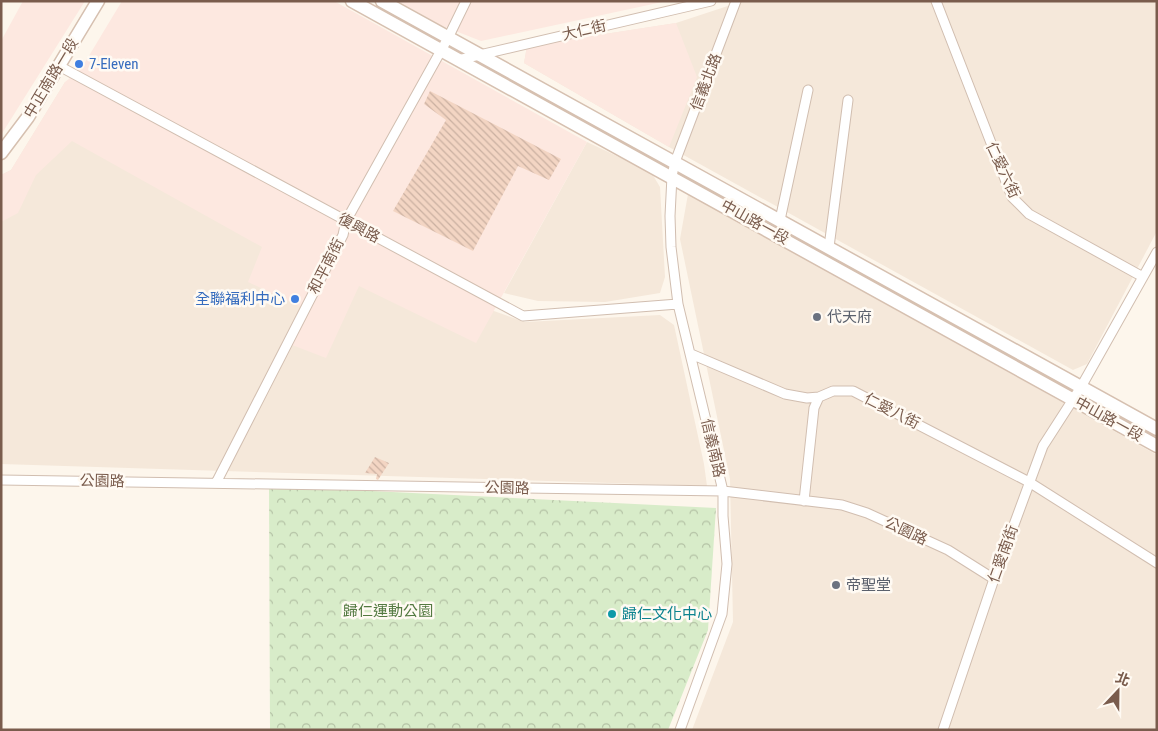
<svg xmlns="http://www.w3.org/2000/svg" width="1158" height="731" font-family="'Roboto Condensed','Noto Sans TC',sans-serif">
<defs>
<pattern id="park-crowns" width="20" height="18" patternUnits="userSpaceOnUse" patternTransform="scale(1.25)"><rect width="20" height="18" fill="#d8ecc9"/><path d="M2 6a3 3 0 1 1 6 0M12 15a3 3 0 1 1 6 0" fill="none" stroke="#b4c2a5"/></pattern>
<pattern id="building-back-hatch" width="6" height="6" patternUnits="userSpaceOnUse" patternTransform="scale(1.25)"><rect width="6" height="6" fill="#f3d5c3"/><path d="M-1 5l2 2M0 0l6 6M5-1l2 2" fill="none" stroke="#cab0a1"/></pattern>
</defs>
<rect width="100%" height="100%" fill="#fdf6ec"/>
<path fill="#f5e8da" d="M 743,1 L 1157,1 L 1157,231 L 1087,364 L 1073,370 L 669,147 L 524,63 L 527,46 L 676,23 Z
M 65,82 L 480,306 L 525,322 L 660,315 L 674,325 L 704,464 L 707,486 L 1,464 L 1,175 L 11,170 Z
M 587,142 L 651,172 L 660,187 L 665,277 L 660,293 L 605,302 L 538,301 L 504,293 Z
M 688,194 L 1157,455 L 1157,730 L 692,730 L 733,622 L 730,479 L 680,239 Z"/>
<path fill="#fde8e0" d="M 23,1 L 85,1 L 1,135 L 1,41 Z
M 122,1 L 334,1 L 587,142 L 476,343 L 359,286 L 326,358 L 292,345 L 310,311 L 248,282 L 262,247 L 72,141 L 36,175 L 18,213 L 1,222 L 1,175 L 11,170 L 65,82 L 81,69 Z
M 398,1 L 667,1 L 481,41 L 440,25 Z
M 676,23 L 697,77 L 669,147 L 524,63 L 527,46 Z"/>
<path fill="url(#park-crowns)" d="M 269,486 L 716,508 L 708,630 L 668,730 L 270,730 Z"/>
<path fill="url(#building-back-hatch)" d="M 430,91 L 561,159 L 549,180 L 518,166 L 473,251 L 393,211 L 446,120 L 424,104 Z
M 375,457 L 389,463 L 378,480 L 376,479 L 377,474 L 365,473 Z"/>
<g fill="none" stroke-linecap="round" stroke-linejoin="round">
<defs>
<path id="street" d="M 936,1 L 1012,197 L 1029,214 L 1143,277
M 458,60 L 711,1
M 59,66 L 523,316 L 678,304
M 780,220 L 808,90
M 829,247 L 848,100
M 691,354 L 785,394 L 807,398 L 819,397 L 833,391 L 853,391 L 1029,482 L 1157,563
M 1,480 L 723,491 L 842,505 L 867,513 L 948,550 L 994,579
M 216,483 L 343,235 L 346,221 L 448,38 L 466,1
M 804,501 L 814,408 L 819,397
M 680,730 L 722,614 L 727,564 L 723,516 L 723,491 L 678,304 L 671,247 L 670,216 L 672,176 L 675,162 L 736,1
M 943,730 L 994,579 L 1043,446 L 1081,387 L 1157,252"/>
<path id="secondary" d="M 352,1 L 1157,446
M 382,1 L 1157,429
M 1,153 L 28,117 L 98,1"/>
</defs>
<use href="#street" stroke="#d1beb0" stroke-width="11"/>
<use href="#secondary" stroke="#d6c0b0" stroke-width="15"/>
<use href="#street" stroke="#fff" stroke-width="9"/>
<use href="#secondary" stroke="#fff" stroke-width="12"/>
</g>
<g fill="#3f7fe0" stroke="#fffaf3" stroke-width="2">
<circle cx="79" cy="64" r="5"/>
<circle cx="295" cy="299" r="5"/>
</g>
<g fill="#6b7280" stroke="#fffaf3" stroke-width="2">
<circle cx="817" cy="317" r="5"/>
<circle cx="836" cy="585" r="5"/>
</g>
<circle fill="#0f9aa8" stroke="#fffaf3" stroke-width="2" cx="612" cy="614" r="5"/>
<g text-anchor="middle" dominant-baseline="central" stroke-width="5" stroke-linejoin="round" paint-order="stroke">
<g font-size="15" fill="#7a5c4d" stroke="#fffaf3">
<text transform="translate(584 30) rotate(-13)">大仁街</text>
<text transform="translate(51 78) rotate(-59)">中正南路一段</text>
<text transform="translate(706 82) rotate(-69)">信義北路</text>
<text transform="translate(1003 170) rotate(65)">仁愛六街</text>
<text transform="translate(755 222) rotate(29)">中山路一段</text>
<text transform="translate(359 228) rotate(28)">復興路</text>
<text transform="translate(326 266) rotate(-63)">和平南街</text>
<text transform="translate(892 411) rotate(27)">仁愛八街</text>
<text transform="translate(1109 419) rotate(29)">中山路一段</text>
<text transform="translate(713 448) rotate(77)">信義南路</text>
<text transform="translate(102 481) rotate(1)">公園路</text>
<text transform="translate(507 488) rotate(1)">公園路</text>
<text transform="translate(906 531) rotate(25)">公園路</text>
<text transform="translate(1003 554) rotate(-70)">仁愛南街</text>
</g>
<g font-size="15" fill="#366cbe" stroke="#fffaf3" text-anchor="start">
<text x="89" y="64">7-Eleven</text>
<text x="285" y="299" text-anchor="end">全聯福利中心</text>
</g>
<g font-size="15" fill="#5b616d" stroke="#fffaf3" text-anchor="start">
<text x="827" y="317">代天府</text>
<text x="846" y="585">帝聖堂</text>
</g>
<g font-size="15" fill="#537a41" stroke="#fffaf3">
<text x="388" y="611">歸仁運動公園</text>
</g>
<g font-size="15" fill="#0d838f" stroke="#fffaf3" text-anchor="start">
<text x="622" y="614">歸仁文化中心</text>
</g>
</g>
<rect width="1158" height="731" fill="none" stroke="#7a5c4d" stroke-width="5"/>
<g transform="translate(1118 691) rotate(22)" stroke="#fffaf3" stroke-width="4" paint-order="stroke">
<path d="M0-4L9 19L0 12L-9 19Z" fill="#7a5c4d"/>
<text y="-8" font-size="14" font-weight="bold" text-anchor="middle" fill="#7a5c4d">北</text>
</g>
</svg>
